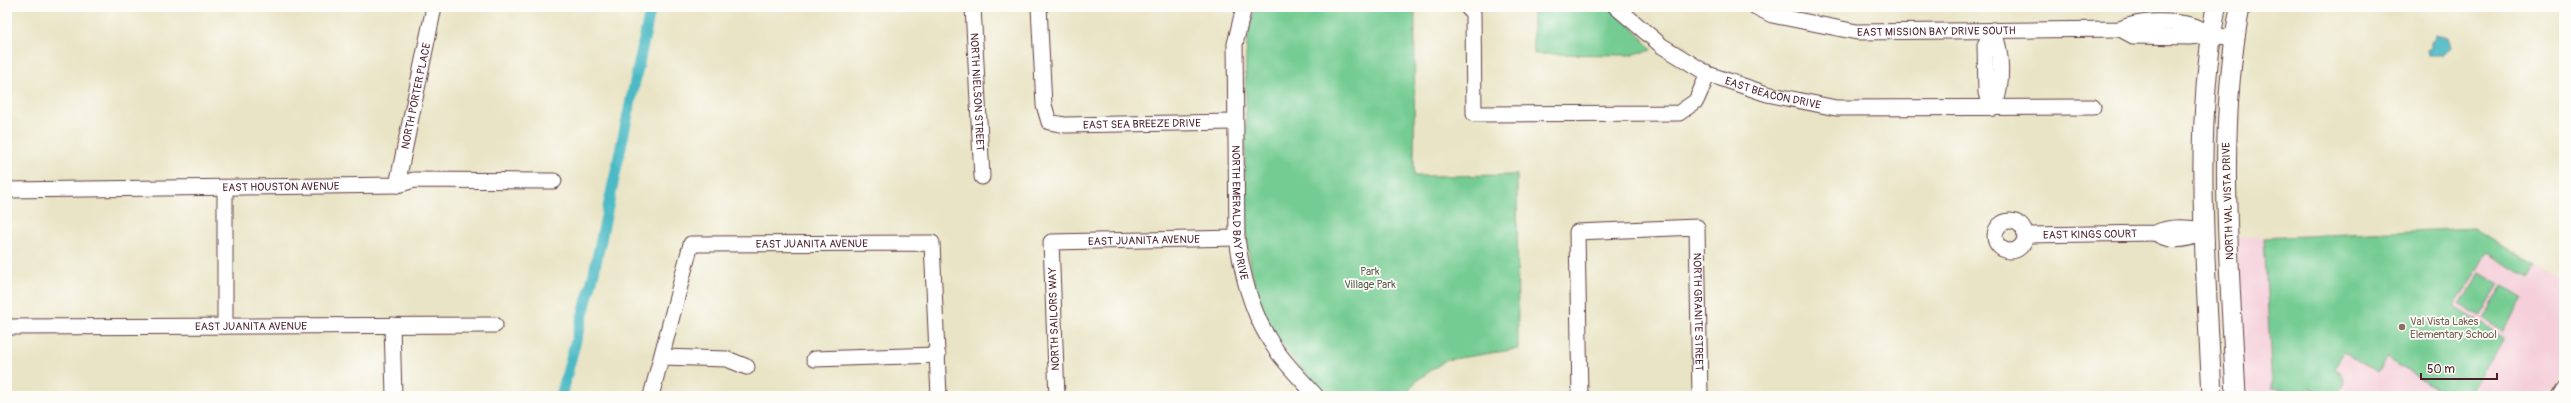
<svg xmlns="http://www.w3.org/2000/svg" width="2571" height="403" font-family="Pangolin,sans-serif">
<rect width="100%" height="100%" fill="#fdfcf7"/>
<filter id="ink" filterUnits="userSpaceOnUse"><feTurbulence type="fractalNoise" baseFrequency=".025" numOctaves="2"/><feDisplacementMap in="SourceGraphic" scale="8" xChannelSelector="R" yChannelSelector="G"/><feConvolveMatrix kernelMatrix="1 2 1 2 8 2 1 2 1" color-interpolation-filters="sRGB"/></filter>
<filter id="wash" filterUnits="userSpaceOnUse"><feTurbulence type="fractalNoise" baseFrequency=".012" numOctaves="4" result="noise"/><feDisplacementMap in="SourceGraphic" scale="16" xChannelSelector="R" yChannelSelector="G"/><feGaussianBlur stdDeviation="0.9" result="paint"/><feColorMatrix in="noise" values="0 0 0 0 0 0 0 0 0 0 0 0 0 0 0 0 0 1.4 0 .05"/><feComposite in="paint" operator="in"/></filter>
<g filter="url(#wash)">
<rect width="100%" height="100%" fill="#e9e4c5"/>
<path fill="#f5cfda" d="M 2474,228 L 2564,284 L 2564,370 L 2548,396 L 2243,396 L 2237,238 Z"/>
<path fill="#74cc92" stroke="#5f765e" d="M 1256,7 L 1415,7 L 1414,176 L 1517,175 L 1518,349 L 1446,360 L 1416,381 L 1405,396 L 1327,396 C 1315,382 1300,369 1288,354 C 1236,285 1245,199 1246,118 C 1246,82 1242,41 1256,7 Z
M 1533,7 L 1615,7 L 1652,50 L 1629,55 L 1533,54 Z
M 2474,228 L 2537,268 L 2530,279 L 2487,253 L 2454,307 L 2504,338 L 2468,396 L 2437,396 L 2434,392 L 2435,387 L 2386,358 L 2377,373 L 2344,352 L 2334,368 L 2340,372 L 2344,383 L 2336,396 L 2323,396 L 2309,388 L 2306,389 L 2301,396 C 2286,396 2282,388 2272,388 L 2264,238 Z
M 2480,272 L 2500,284 L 2480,317 L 2460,305 Z
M 2503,286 L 2523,298 L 2503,331 L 2483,319 Z"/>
<path fill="#4cbac5" stroke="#4b6c78" d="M 2436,34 L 2448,37 L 2451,47 L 2444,55 L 2427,55 L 2426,50 L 2430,48 L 2430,42 L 2434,40 Z"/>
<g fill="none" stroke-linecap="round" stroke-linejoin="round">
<path stroke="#4cbac5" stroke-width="11" d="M 561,396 L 593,277 L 651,7"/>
</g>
</g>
<g filter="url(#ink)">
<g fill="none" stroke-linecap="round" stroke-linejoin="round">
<defs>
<g id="minor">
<path id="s1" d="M 973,7 L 982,177"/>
<path id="s2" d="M 1039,7 L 1044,105 L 1049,122 L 1065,125 L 1234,122"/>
<path id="s3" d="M 1244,7 L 1235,44 L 1237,238 C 1242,276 1252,315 1274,347 C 1286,365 1302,380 1316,396"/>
<path d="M 1467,7 L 1473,13 L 1474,114 L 1679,113 L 1696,101 L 1708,74"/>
<path id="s4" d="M 1616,7 L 1662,46 L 1708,74 L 1767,94 L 1836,108 L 2093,107"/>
<path id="s5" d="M 1756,7 L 1772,15 L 1857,32 L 2120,29 C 2139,20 2171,20 2191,25 C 2198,27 2205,31 2211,35"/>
<path d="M 2120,29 L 2133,36 L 2190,37 L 2211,35 L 2235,38"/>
<path d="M 1993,30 L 1985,45 L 1986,93 L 1994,108"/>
<path d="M 1993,30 C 2003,53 2003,85 1994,108"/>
<path id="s6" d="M 397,185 L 434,7"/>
<path d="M 225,189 L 225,326"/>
<path id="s7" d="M 7,190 L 397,185 L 414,180 L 554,181"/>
<circle cx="2010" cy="236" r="15"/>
<path d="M 2155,233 C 2171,243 2188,241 2204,231"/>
<path id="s8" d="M 2025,235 L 2155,233 C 2170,226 2188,227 2204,231"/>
<path d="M 392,325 L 394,396"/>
<path id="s9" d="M 7,327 L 495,325"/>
<path d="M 662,357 L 727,359 L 747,367"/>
<path d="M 814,359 L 938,355"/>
<path id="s10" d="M 651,396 L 691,244 L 932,243 L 939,396"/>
<path id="s11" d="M 1057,396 L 1051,242 L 1237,238"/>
<path id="s12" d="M 1580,396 L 1577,232 L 1697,227 L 1700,396"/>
<path d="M 2559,396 L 2564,388"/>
</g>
<path id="major" d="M 2212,396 C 2206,266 2193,136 2216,7
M 2236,396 C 2230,266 2216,136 2240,7"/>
</defs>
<use href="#minor" stroke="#623d42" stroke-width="17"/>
<use href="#major" stroke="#623d42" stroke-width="21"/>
<use href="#minor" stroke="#fff" stroke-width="15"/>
<use href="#major" stroke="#fff" stroke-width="19"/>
</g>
</g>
<circle fill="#8d6e63" stroke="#fdfcf7" stroke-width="1.5" cx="2402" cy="327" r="4"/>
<g text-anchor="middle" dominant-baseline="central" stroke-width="3.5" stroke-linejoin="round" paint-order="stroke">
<g font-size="11" fill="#4a1f2b" stroke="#fdfcf7">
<text stroke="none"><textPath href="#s5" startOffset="184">EAST MISSION BAY DRIVE SOUTH</textPath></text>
<text stroke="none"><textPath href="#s1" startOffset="85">NORTH NIELSON STREET</textPath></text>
<text stroke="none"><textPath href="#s4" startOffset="182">EAST BEACON DRIVE</textPath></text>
<text stroke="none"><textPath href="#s6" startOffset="91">NORTH PORTER PLACE</textPath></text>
<text stroke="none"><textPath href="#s2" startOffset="209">EAST SEA BREEZE DRIVE</textPath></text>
<text stroke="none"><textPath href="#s7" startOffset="274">EAST HOUSTON AVENUE</textPath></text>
<text transform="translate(2228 201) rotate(-92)">NORTH VAL VISTA DRIVE</text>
<text stroke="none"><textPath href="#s3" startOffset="207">NORTH EMERALD BAY DRIVE</textPath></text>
<text stroke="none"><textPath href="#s8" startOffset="65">EAST KINGS COURT</textPath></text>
<text stroke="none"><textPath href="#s11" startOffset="247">EAST JUANITA AVENUE</textPath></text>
<text stroke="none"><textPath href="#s10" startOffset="278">EAST JUANITA AVENUE</textPath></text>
<text stroke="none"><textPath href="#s12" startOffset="369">NORTH GRANITE STREET</textPath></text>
<text transform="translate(1054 319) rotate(-92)">NORTH SAILORS WAY</text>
<text stroke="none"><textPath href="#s9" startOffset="244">EAST JUANITA AVENUE</textPath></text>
</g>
<g font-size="11" fill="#595c4f" stroke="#fdfcf7">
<text x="1370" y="271">Park<tspan x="1370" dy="13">Village Park</tspan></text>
</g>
<g font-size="11" fill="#785e54" stroke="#fdfcf7" text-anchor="start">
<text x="2410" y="321">Val Vista Lakes<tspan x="2410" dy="13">Elementary School</tspan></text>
</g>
</g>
<rect width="2571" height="403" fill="none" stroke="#fdfcf7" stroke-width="24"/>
<path d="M2421 373v6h76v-6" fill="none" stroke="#4a1f2b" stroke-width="2"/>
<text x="2427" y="373" font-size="12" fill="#4a1f2b" stroke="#fdfcf7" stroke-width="3" paint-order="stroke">50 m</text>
</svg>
